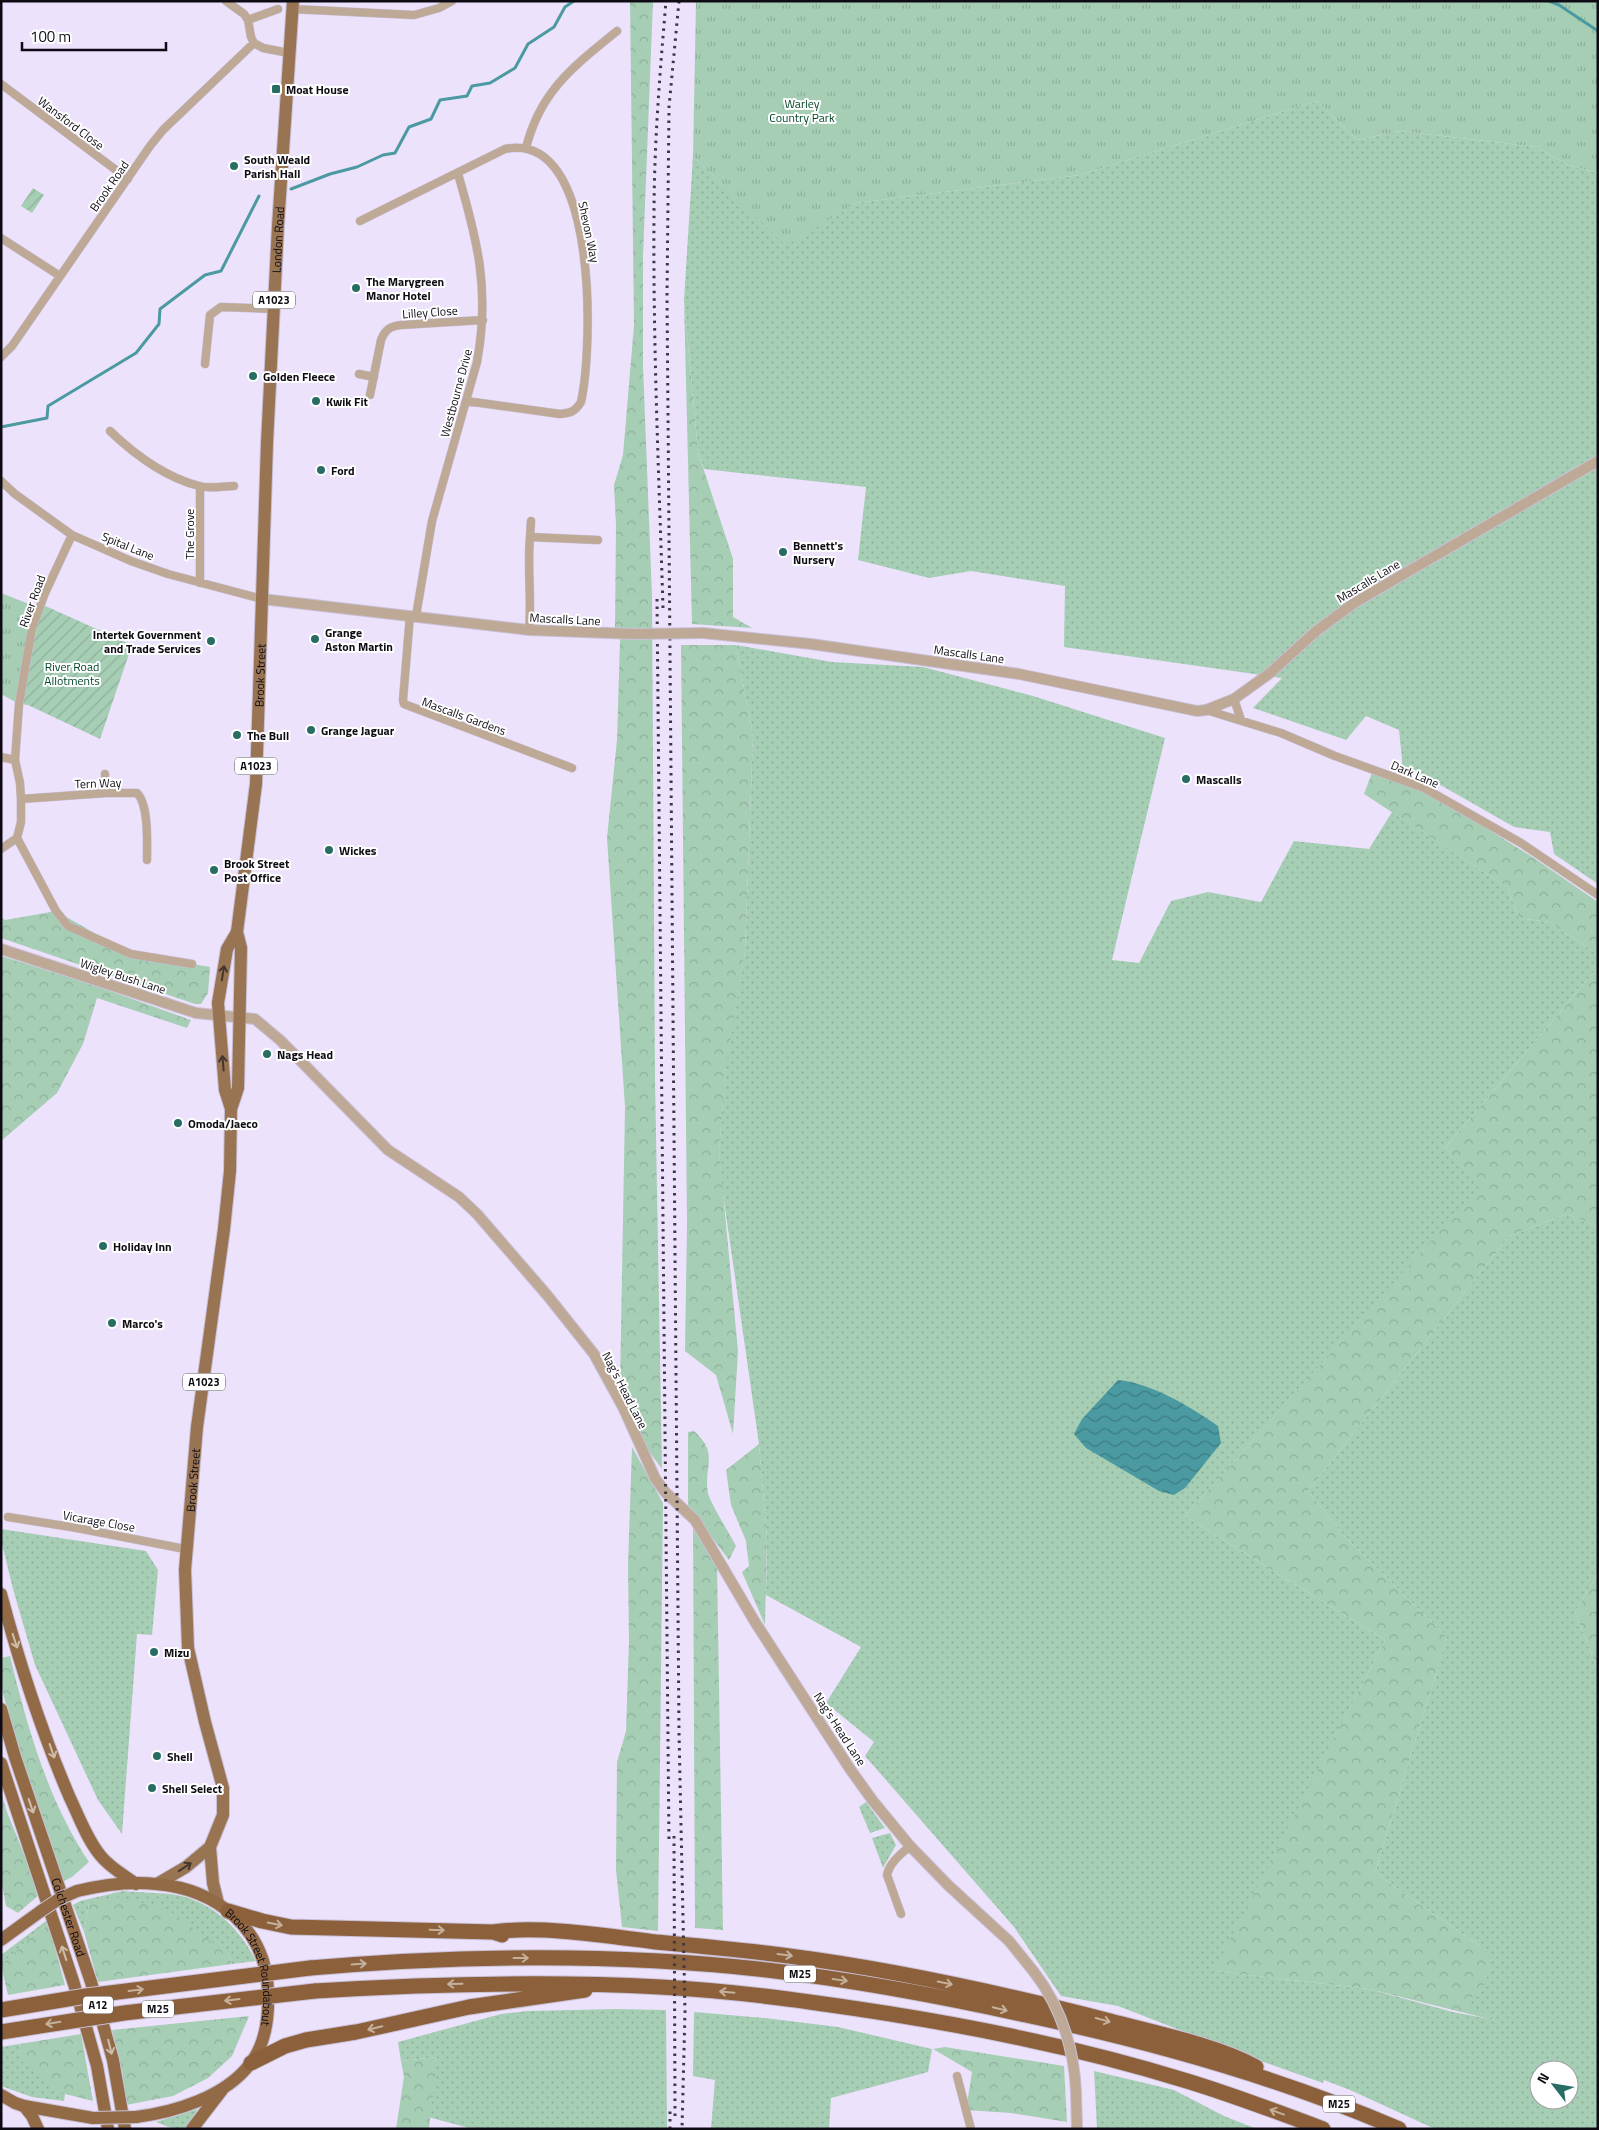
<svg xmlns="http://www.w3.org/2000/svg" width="1599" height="2130" font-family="'Titillium Web',sans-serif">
<defs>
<pattern id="grass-dots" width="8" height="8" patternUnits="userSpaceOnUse" patternTransform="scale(1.25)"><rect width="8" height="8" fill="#a6ceb5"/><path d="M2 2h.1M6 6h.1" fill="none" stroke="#8eb09b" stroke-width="1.8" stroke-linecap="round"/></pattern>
<pattern id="forest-crowns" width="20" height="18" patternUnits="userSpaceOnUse" patternTransform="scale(1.25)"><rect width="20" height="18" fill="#a6ceb5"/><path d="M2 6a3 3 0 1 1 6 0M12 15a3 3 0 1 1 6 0" fill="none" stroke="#8eb09b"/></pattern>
<pattern id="park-tufts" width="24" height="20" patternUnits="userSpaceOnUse" patternTransform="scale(1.25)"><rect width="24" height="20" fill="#a6ceb5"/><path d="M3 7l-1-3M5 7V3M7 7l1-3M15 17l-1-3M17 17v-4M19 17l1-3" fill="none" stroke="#8eb09b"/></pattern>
<pattern id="garden-furrows" width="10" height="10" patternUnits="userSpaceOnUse" patternTransform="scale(1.25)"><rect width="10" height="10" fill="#a6ceb5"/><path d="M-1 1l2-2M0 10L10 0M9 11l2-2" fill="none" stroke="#8eb09b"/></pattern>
<pattern id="water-waves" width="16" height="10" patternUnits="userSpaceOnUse" patternTransform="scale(1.25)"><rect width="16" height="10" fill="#4b9aa1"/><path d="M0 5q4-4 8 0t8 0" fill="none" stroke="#3d7c82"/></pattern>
</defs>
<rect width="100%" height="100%" fill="#ede2fc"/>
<path fill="url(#grass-dots)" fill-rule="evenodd" d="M 1317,101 L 1357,140 L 1400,131 L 1536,147 L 1568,165 L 1598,173 L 1598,884 L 1554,854 L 1550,832 L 1514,827 L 1430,779 L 1403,769 L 1399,730 L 1366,716 L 1346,740 L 1253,708 L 1282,678 L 1064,647 L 1065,586 L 971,571 L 929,578 L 858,560 L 866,487 L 704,469 L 698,452 L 684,300 L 693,156 L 786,245 L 856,203 L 1080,175 Z
M 736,645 L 832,662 L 923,667 L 1033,696 L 1165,738 L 1112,960 L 1139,963 L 1171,901 L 1208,892 L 1261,902 L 1294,841 L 1369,849 L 1392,812 L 1507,887 L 1519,918 L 1549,922 L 1598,954 L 1598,967 L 1445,1148 L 1481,1186 L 1185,1516 L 1385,1640 L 1215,1971 L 1369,1989 L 1453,2012 L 1495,2020 L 1465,2002 L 1480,1946 L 1375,1873 L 1447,1637 L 1344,1536 L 1308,1491 L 1509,1236 L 1567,1214 L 1598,1227 L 1598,1572 L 1575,1613 L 1598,1669 L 1598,2129 L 1435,2129 L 1350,2090 L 1324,2080 L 1323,2083 L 1244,2055 L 1118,2006 L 1061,1996 L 1014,1927 L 865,1756 L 874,1742 L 826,1703 L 861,1647 L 766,1595 L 767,1538 L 759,1444 L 722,1187 L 719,1150 L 726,1062 L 745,952 L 753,736 ZM 1539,2070 L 1569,2070 L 1569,2100 L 1539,2100 Z
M 1,1529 L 146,1551 L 158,1570 L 152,1635 L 137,1634 L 122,1834 L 98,1800 L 35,1665 L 13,1589 L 1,1540 Z
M 866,1802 L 885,1828 L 870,1833 L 859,1807 Z
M 890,1833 L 896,1845 L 883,1868 L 872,1838 Z
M 123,1891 C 140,1893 170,1892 185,1897 C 218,1907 241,1931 256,1961 L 232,1964 L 228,1954 L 89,1903 L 84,1932 L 73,1905 L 80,1901 Z
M 46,1921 L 49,1925 L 32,1936 L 1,1965 L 1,1955 Z
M 616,2009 L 666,2010 L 667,2129 L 473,2129 L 428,2117 L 437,2057 L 401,2061 L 398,2042 L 501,2014 L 528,2011 Z
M 694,2012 L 765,2018 L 838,2027 L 932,2049 L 928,2072 L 831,2098 L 829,2129 L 711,2129 L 715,2080 L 693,2076 Z
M 19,2044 L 24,2063 L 65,2094 L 64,2101 L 32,2097 L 1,2086 L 1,2047 Z
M 1094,2071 L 1174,2090 L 1224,2116 L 1257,2129 L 1097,2129 Z
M 198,2109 L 186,2129 L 174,2129 L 156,2122 Z"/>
<path fill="url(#forest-crowns)" d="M 630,1 L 653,1 L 643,256 L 643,366 L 652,596 L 655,1078 L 662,1469 L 645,1446 L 620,1386 L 625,1107 L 607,838 L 617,740 L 620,640 L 615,629 L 616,525 L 614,485 L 623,455 L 634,325 Z
M 684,300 L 698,452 L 733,559 L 733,617 L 752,628 L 692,624 Z
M 681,645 L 736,645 L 753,736 L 745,952 L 726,1067 L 719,1150 L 738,1351 L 733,1434 L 716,1375 L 685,1351 L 687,1224 Z
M 1373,770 L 1422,788 L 1531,856 L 1598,902 L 1598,954 L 1549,922 L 1519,918 L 1507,887 L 1364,794 Z
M 56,911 L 131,954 L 210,967 L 208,993 L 201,1004 L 195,1004 L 1,938 L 1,917 L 5,920 Z
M 1,956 L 85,982 L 191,1020 L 187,1028 L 97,998 L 83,1044 L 57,1093 L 1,1141 Z
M 1598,967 L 1598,1227 L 1567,1214 L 1509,1236 L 1308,1491 L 1344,1536 L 1447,1637 L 1375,1873 L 1480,1946 L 1490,1959 C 1488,1984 1484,1988 1466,2002 L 1497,2021 L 1369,1989 L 1214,1971 L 1385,1640 L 1185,1516 L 1480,1186 L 1445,1148 Z
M 694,1431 C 720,1454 703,1466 708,1493 C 710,1503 730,1534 736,1546 L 729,1560 L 688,1506 L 688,1432 Z
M 759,1444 L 767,1538 L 765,1625 L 742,1572 L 749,1566 L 746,1541 L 731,1505 L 726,1470 Z
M 632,1447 L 663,1503 L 658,1931 L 622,1927 L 616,1870 L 617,1762 L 626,1731 L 629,1641 L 628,1566 Z
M 693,1521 L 717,1564 L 723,1930 L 695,1928 Z
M 1598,1572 L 1598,1669 L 1575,1613 Z
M 10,1656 C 27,1726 48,1801 89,1862 L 72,1877 L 62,1882 L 10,1720 L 1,1685 L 1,1658 Z
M 1,1792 L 7,1812 L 40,1894 L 18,1913 L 6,1906 L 1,1879 Z
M 119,1897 L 167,1909 L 228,1954 L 232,1964 L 98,1982 L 84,1932 L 89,1903 Z
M 49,1925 L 65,1985 L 8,1995 L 1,1965 L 32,1936 Z
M 249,2016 L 232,2056 L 208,2078 L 173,2096 L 126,2105 L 122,2070 L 112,2030 Z
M 81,2034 L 93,2101 L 65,2094 L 43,2079 L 23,2063 L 19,2044 Z
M 945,2047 L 1064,2066 L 1067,2122 L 1011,2113 L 966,2110 L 972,2072 L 933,2049 Z
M 437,2057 L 429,2129 L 396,2129 L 404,2077 L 401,2061 Z"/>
<path fill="url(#park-tufts)" d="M 696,1 L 1598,1 L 1598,173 L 1568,165 L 1536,147 L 1400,131 L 1357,140 L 1317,101 L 1080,175 L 856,203 L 786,246 L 693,156 Z
M 1,593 L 39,608 L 19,704 L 1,694 Z"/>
<path fill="url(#garden-furrows)" d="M 33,188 L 44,195 L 32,213 L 21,206 Z
M 41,604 L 132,645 L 100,739 L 28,705 L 19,704 Z"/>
<path fill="url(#water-waves)" d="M 1118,1380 C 1151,1383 1191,1407 1218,1426 L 1221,1443 L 1185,1488 L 1174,1495 L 1159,1491 L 1086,1448 L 1074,1434 L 1082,1419 Z"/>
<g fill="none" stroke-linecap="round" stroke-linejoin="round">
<path stroke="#4b9aa1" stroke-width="3" d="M 1549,1 L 1559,5 L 1598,31
M 291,189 L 330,174 L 357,167 L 383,155 L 395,153 L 409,127 L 431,119 L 440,100 L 467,96 L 472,86 L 490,83 L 515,68 L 528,44 L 554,27 L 565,7 L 574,1
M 1,427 L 47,418 L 48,406 L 136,353 L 159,324 L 160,309 L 205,275 L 221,271 L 259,196"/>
<defs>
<path id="minor" d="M 226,1 L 244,14 L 248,20
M 292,9 L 414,15 L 439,8 L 452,1
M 254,43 L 251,37 L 248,20 L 278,9
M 1,84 L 128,179
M 526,148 C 540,91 574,66 617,31
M 360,221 L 505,149 C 599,129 593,348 581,402 C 575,412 570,413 560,414 L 466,401
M 1,238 L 60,276
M 1,357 L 12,346 L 150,146 L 163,130 L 254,43 L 263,48 L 289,53
M 205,364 L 210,315 L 221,307 L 273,309
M 359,374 L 374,377
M 370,395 L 381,340 C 385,330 390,326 401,325 L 483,320
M 110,431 C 135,455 164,477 199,486 C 209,489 223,486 234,486
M 1,481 L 15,494 L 72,535 L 131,561 L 168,574 L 262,599
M 530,537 L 531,521
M 200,583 L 200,486
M 410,615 L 403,700 L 404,704 L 572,768
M 416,616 L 432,521 L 477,362 C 490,291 478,242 458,174
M 529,630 C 532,599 527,568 530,537 L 598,540
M 1234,699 L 1241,720
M 1206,710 L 1281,733 L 1335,756 L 1424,788 L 1521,843 L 1598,895
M 1,757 L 15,760
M 105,774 L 106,793
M 21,799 L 106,793 L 137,793 C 149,805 147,843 147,860
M 17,838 L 56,911 L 68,926 L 131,954 L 192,964
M 1,849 L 17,838 L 21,822 L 21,799 L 20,783 L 15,760 L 19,704 L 32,628 L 45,593 L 72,535
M 8,1517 L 77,1528 L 185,1549
M 901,1914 L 887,1875 C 890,1862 901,1854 910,1846
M 957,2076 L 971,2129"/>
<path id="tertiary" d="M 262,599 L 529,630 L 635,634
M 703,633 L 811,644 L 1019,674 L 1197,711 L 1206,710 L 1234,699 L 1270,673 L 1315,632 L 1354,603 L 1598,461
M 1,949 L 196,1013 L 255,1019 L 280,1040 L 388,1150 L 459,1197 L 477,1214 L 547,1295 L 594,1354 L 623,1407 L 655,1478 L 665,1492 L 695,1520 L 755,1622 L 850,1769 L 873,1801 L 910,1846 L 949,1886 L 1009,1941 L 1034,1972
M 1076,2092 L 1077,2129"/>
<g id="primary">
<path d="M 231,1109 L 225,1090 L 218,1003 L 227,949 L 237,932"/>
<path d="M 210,1847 L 213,1883 L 218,1903"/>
<path id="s1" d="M 157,1884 L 186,1867 L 210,1847 L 223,1815 L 223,1788 L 205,1722 L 188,1648 L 185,1570 L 197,1427 L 224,1229 L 230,1171 L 231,1109 L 238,1088 L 241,948 L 237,932 L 256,784 L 267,443 L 278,226 L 293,1"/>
</g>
<g id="trunk">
<path d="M 1,1594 C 19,1662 42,1733 70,1798 C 79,1817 87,1839 100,1855 C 109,1867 124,1875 136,1884"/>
<path id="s2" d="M 1,1709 L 15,1757 L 91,1982 L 113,2060 L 125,2129"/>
<path d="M 1,1763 L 74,1984 L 97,2066 L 108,2129"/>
<path id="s3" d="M 77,1891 C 102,1885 130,1881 156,1884 C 217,1889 266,1929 268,1991 C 269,2015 266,2044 250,2064 C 225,2097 175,2112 136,2117"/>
<path d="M 1,1940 L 41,1911"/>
<path d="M 1,2095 L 15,2103 L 24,2106 L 93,2118"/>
<path d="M 24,2106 L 32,2116 L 38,2129"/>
<path d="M 192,2129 L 222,2090"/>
</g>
<path id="motorway" d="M 228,1911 L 262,1921 L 291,1927 L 493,1932 L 502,1935
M 493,1932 C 540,1925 608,1936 656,1942 C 700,1946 745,1950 789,1956 C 897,1970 1005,1994 1110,2021 C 1155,2033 1216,2045 1256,2067
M 310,1968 C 462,1955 616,1953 767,1970 C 854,1980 940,1996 1026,2015 C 1153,2042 1279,2077 1399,2129
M 315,1991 C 430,1984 545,1981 660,1987 C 738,1991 814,2002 891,2014 C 991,2030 1090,2051 1187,2081 C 1233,2095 1278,2112 1323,2129
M 251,2063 L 285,2046 L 306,2040 L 356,2032 L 469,2007 L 585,1990"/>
</defs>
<use href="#minor" stroke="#c9c0d7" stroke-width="9"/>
<use href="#tertiary" stroke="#c9c0d7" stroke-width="12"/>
<use href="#primary" stroke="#c9c0d7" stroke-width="14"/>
<use href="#trunk" stroke="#c9c0d7" stroke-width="14"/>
<use href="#motorway" stroke="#c9c0d7" stroke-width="17"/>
<use href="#minor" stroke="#bea997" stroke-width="8"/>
<use href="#tertiary" stroke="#bea997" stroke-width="10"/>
<use href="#primary" stroke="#997453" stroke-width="12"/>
<use href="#trunk" stroke="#926a46" stroke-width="12"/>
<use href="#motorway" stroke="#8b603a" stroke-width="15"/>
<path stroke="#3e3845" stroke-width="3" stroke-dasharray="2.5 5" stroke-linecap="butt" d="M 679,1 L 669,107 L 667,295 L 679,1732 L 685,2011 L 682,2129
M 657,599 L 669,1844
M 663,608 C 659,477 653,347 654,216 C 654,144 660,72 666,1
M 674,1836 L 675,2116
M 670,2129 L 670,2109"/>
<defs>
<path id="tertiary-bridge" d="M 635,634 L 703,633
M 1034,1972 C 1061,2007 1074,2047 1076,2092"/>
<path id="trunk-bridge" d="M 41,1911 L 59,1899 L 77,1891
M 93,2118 L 136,2117"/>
<path id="motorway-bridge" d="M 1,2010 L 86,1996 L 310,1968
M 1,2032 L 124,2013 L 315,1991"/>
</defs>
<use href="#tertiary-bridge" stroke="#c9c0d7" stroke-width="12" stroke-linecap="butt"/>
<use href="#trunk-bridge" stroke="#c9c0d7" stroke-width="14" stroke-linecap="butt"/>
<use href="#motorway-bridge" stroke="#c9c0d7" stroke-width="17" stroke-linecap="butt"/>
<use href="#tertiary-bridge" stroke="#bea997" stroke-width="10"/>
<use href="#trunk-bridge" stroke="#926a46" stroke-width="12"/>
<use href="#motorway-bridge" stroke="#8b603a" stroke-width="15"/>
</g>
<defs><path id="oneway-shaft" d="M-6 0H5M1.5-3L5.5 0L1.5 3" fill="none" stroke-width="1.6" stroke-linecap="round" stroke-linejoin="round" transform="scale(1.25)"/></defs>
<g stroke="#46352d">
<use href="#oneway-shaft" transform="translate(223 973) rotate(-81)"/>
<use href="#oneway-shaft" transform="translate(223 1063) rotate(-95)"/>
<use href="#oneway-shaft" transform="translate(185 1867) rotate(-34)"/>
</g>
<g stroke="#cebcac">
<use href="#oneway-shaft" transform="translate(15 1641) rotate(72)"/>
<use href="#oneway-shaft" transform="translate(52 1751) rotate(71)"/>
<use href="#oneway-shaft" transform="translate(31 1806) rotate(71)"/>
<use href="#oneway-shaft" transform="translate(64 1953) rotate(-108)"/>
<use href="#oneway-shaft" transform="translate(110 2047) rotate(76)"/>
</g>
<g stroke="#c5b09c">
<use href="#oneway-shaft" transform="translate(275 1924) rotate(11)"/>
<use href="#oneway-shaft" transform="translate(437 1930) rotate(2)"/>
<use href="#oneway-shaft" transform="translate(785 1955) rotate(7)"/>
<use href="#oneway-shaft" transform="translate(521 1958)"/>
<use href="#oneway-shaft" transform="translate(359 1964) rotate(-4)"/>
<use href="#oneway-shaft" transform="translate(840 1980) rotate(8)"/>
<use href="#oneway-shaft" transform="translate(945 1983) rotate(11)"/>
<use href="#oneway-shaft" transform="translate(455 1984) rotate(179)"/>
<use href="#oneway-shaft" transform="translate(136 1990) rotate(-7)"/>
<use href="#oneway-shaft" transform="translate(727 1992) rotate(-175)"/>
<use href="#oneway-shaft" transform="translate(232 2000) rotate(173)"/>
<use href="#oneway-shaft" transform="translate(1000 2009) rotate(13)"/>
<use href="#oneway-shaft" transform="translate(1103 2020) rotate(15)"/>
<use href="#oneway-shaft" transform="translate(53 2023) rotate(171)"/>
<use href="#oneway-shaft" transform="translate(375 2028) rotate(167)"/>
<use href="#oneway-shaft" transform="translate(1277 2112) rotate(-160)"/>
</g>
<g fill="#276d63" stroke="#fff" stroke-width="2">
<rect x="271" y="84" width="10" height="10" rx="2.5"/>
<circle cx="234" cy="166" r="5"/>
<circle cx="356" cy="288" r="5"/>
<circle cx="253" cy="376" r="5"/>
<circle cx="316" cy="401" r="5"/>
<circle cx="321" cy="470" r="5"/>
<circle cx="783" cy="552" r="5"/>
<circle cx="315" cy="639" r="5"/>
<circle cx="211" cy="641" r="5"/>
<circle cx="311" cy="730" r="5"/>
<circle cx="237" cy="735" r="5"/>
<circle cx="1186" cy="779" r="5"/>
<circle cx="329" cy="850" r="5"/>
<circle cx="214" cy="870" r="5"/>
<circle cx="267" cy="1054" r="5"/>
<circle cx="178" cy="1123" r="5"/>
<circle cx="103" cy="1246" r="5"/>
<circle cx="112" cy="1323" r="5"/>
<circle cx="154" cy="1652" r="5"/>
<circle cx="157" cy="1756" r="5"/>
<circle cx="152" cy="1788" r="5"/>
</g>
<g text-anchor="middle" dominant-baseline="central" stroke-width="4" stroke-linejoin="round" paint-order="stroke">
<g fill="#fff" stroke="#57545a" stroke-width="1">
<rect x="253" y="291.5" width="42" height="17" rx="4"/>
<rect x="235" y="757.5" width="42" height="17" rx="4"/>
<rect x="183" y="1373.5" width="42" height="17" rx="4"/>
<rect x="784" y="1965.5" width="32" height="17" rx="4"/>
<rect x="83" y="1996.5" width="30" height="17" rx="4"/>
<rect x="142" y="2000.5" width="32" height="17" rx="4"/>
<rect x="1323" y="2095.5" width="32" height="17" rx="4"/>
</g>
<g font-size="11" font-weight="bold" fill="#0f0b14">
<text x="274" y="300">A1023</text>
<text x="256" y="766">A1023</text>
<text x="204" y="1382">A1023</text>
<text x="800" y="1974">M25</text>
<text x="98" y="2005">A12</text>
<text x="158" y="2009">M25</text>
<text x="1339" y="2104">M25</text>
</g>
<g font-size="12" font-weight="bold" fill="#0f0b14" stroke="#fff" text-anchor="start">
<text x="286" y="89">Moat House</text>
<text x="244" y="159">South Weald<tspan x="244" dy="14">Parish Hall</tspan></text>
<text x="366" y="281">The Marygreen<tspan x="366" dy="14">Manor Hotel</tspan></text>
<text x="263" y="376">Golden Fleece</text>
<text x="326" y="401">Kwik Fit</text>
<text x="331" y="470">Ford</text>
<text x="793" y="545">Bennett's<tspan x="793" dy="14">Nursery</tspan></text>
<text x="325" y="632">Grange<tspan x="325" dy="14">Aston Martin</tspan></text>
<text x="201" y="634" text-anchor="end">Intertek Government<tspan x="201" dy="14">and Trade Services</tspan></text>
<text x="321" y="730">Grange Jaguar</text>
<text x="247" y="735">The Bull</text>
<text x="1196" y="779">Mascalls</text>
<text x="339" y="850">Wickes</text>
<text x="224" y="863">Brook Street<tspan x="224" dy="14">Post Office</tspan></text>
<text x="277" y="1054">Nags Head</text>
<text x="188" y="1123">Omoda/Jaeco</text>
<text x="113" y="1246">Holiday Inn</text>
<text x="122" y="1323">Marco's</text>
<text x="164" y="1652">Mizu</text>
<text x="167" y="1756">Shell</text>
<text x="162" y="1788">Shell Select</text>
</g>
<g font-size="12" fill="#004828" stroke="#fff">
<text x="802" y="103">Warley<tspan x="802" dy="14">Country Park</tspan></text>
<text x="72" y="666">River Road<tspan x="72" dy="14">Allotments</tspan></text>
</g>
<g font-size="12" fill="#0f0b14" stroke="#fff">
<text transform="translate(71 123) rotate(37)">Wansford Close</text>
<text transform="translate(109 186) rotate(-55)">Brook Road</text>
<text transform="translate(589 232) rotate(78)">Shevon Way</text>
<text stroke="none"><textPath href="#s1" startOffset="1685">London Road</textPath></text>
<text transform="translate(430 312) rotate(-4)">Lilley Close</text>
<text transform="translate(456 393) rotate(-75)">Westbourne Drive</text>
<text transform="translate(189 534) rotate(-90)">The Grove</text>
<text transform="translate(128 546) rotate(22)">Spital Lane</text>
<text transform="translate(1368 581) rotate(-31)">Mascalls Lane</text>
<text transform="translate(32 601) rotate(-70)">River Road</text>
<text transform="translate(565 619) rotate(3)">Mascalls Lane</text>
<text transform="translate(969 654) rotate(8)">Mascalls Lane</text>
<text stroke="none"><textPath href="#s1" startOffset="1249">Brook Street</textPath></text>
<text transform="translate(464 716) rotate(20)">Mascalls Gardens</text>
<text transform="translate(1415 774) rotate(23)">Dark Lane</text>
<text transform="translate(98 783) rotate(-2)">Tern Way</text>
<text transform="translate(123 976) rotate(18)">Wigley Bush Lane</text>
<text transform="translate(625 1390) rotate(63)">Nag's Head Lane</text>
<text stroke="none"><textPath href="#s1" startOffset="439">Brook Street</textPath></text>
<text transform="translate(99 1521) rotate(10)">Vicarage Close</text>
<text transform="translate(840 1729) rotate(57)">Nag's Head Lane</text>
<text stroke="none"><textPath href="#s2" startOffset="219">Colchester Road</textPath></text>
<text stroke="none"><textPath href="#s3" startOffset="221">Brook Street Roundabout</textPath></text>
</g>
</g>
<rect width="1599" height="2130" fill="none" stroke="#0f0b14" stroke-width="5"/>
<g transform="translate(1554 2085) rotate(301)"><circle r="24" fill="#ffffff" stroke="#9f9da1"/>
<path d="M0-4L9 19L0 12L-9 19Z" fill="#276d63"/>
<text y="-8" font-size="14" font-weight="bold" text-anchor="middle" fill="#0f0b14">N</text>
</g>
<path d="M22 42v8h144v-8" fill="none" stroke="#0f0b14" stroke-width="2.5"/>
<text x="30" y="42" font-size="15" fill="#0f0b14" stroke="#ffffff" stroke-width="4" paint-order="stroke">100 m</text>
</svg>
